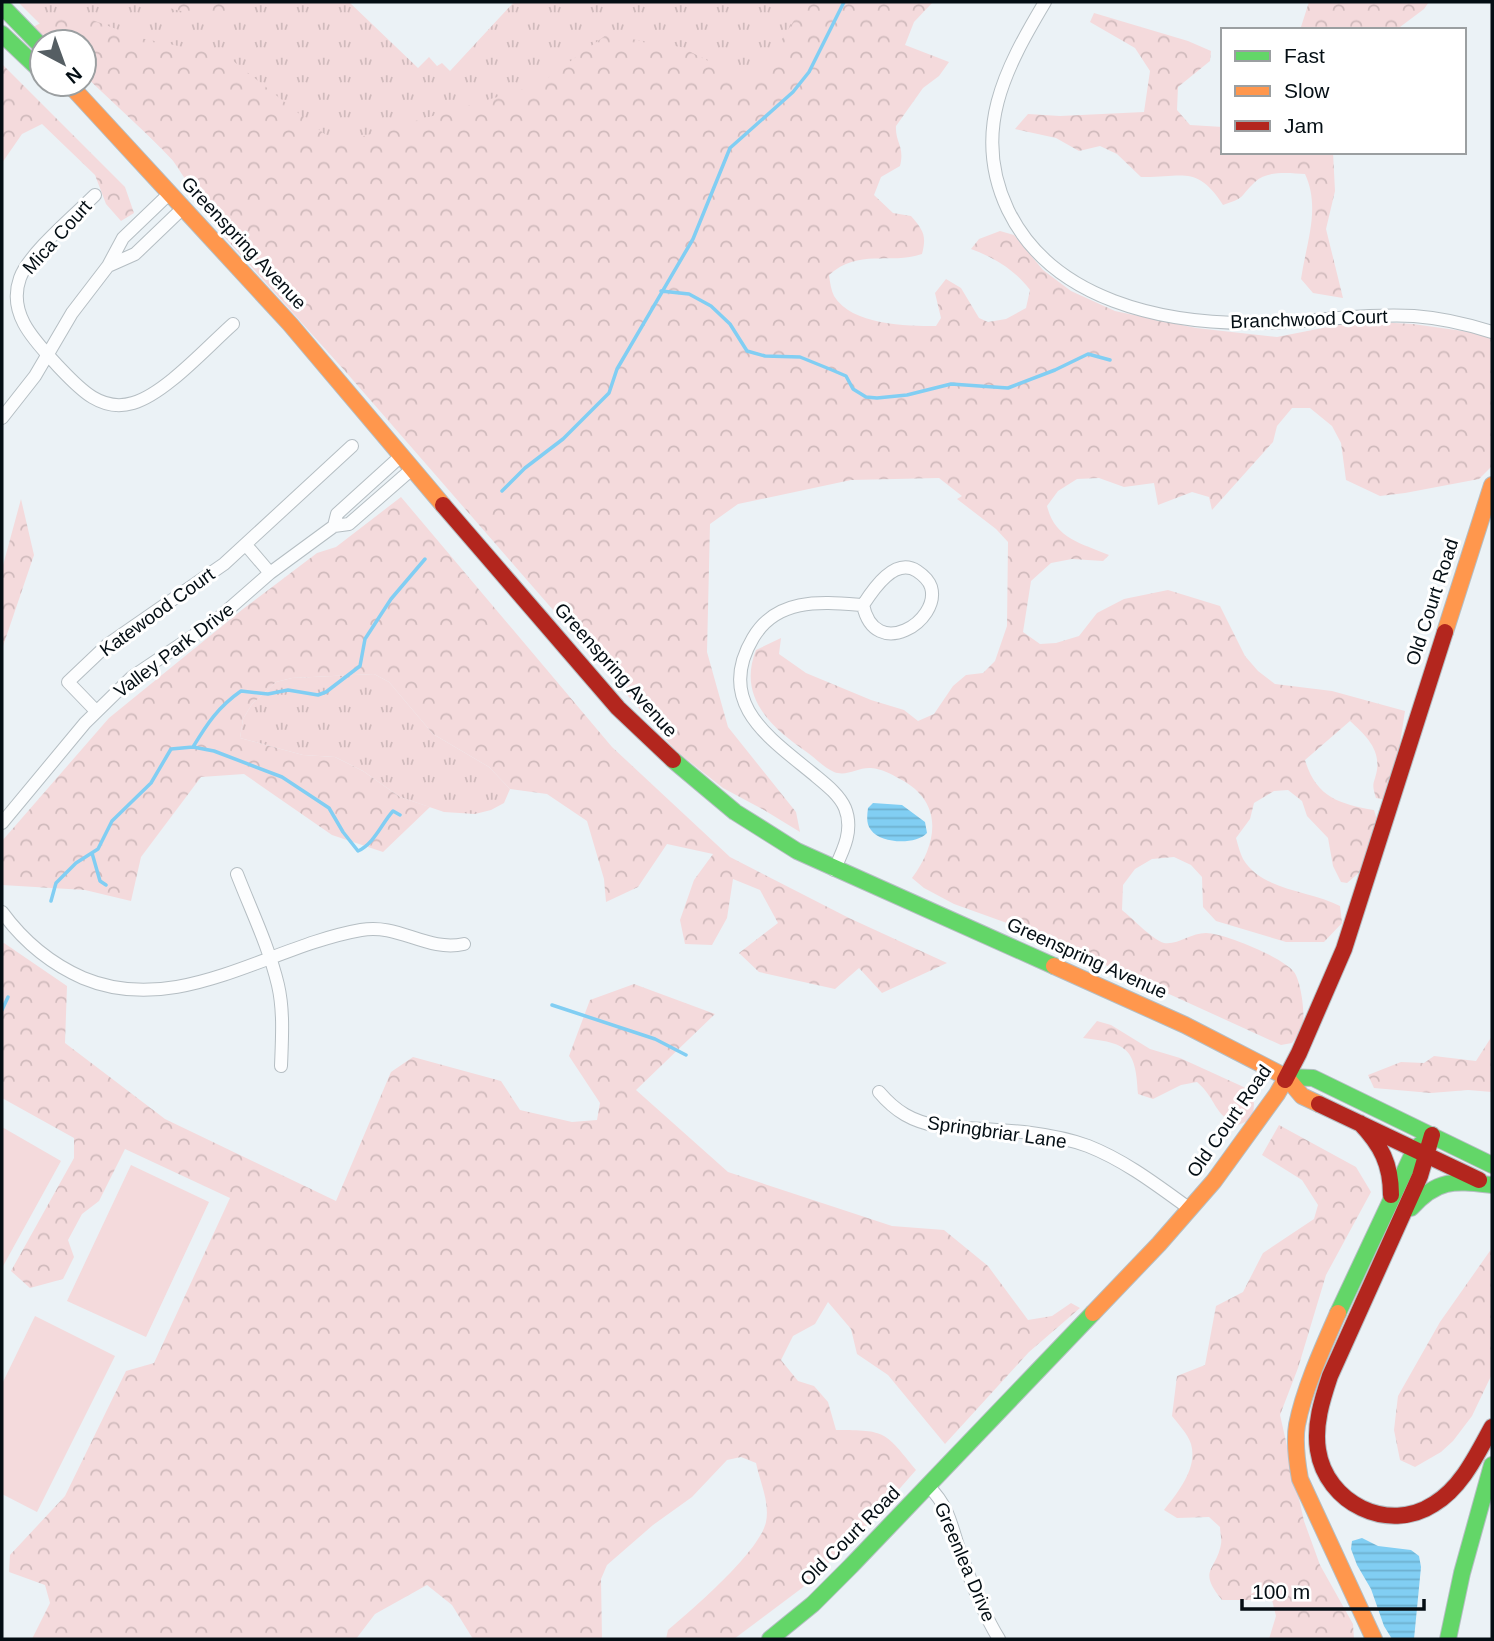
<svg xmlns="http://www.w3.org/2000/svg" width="1494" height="1641" font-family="Arial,sans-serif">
<defs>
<pattern id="grass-tufts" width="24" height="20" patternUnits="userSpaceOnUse" patternTransform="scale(1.75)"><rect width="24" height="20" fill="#f4dadc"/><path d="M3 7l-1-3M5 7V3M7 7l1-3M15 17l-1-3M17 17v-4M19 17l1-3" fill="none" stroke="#d0babc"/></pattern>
<pattern id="forest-crowns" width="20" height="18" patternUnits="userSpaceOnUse" patternTransform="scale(1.75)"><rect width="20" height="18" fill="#f4dadc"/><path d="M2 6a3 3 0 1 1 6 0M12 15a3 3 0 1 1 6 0" fill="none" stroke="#d0babc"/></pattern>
<pattern id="water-rules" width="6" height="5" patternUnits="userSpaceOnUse" patternTransform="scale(1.75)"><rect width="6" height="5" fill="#81cef3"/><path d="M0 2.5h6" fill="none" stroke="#6eb0cf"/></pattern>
</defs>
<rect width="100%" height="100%" fill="#ebf2f6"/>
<path fill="url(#grass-tufts)" d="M 18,2 L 349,2 L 418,68 L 429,57 L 437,66 L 442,63 L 450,71 L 514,2 L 897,2 L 843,157 L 185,173 L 84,69 L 84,42 L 58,42 Z
M 374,674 L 389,682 L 433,734 L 489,767 L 510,789 L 504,803 L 491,810 L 475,814 L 444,812 L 400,797 L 363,771 L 335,757 L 303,755 L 240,738 L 243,719 L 252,704 L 276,682 L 292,678 Z"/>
<path fill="url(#forest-crowns)" d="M 146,2 L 243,2 L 227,23 Z
M 803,2 L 933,2 L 914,22 L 905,45 L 949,62 L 939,76 L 923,88 L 896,126 C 895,143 905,146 900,166 L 881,177 L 874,195 L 893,213 L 911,216 C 923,230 927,235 922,254 C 889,265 859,248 829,275 C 830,282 831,290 834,296 C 851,325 907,326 936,326 L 941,318 L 935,293 L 946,279 L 961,288 L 979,318 L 988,322 L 1006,319 L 1026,308 L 1030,290 C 1015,270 995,258 971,249 L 979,239 L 1000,231 L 1014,235 L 1043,270 L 1071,291 L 1115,311 L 1196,328 L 1277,337 L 1358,321 L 1413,324 L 1477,333 L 1492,338 L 1492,466 L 1479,479 L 1405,493 L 1380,496 L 1346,480 L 1341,443 L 1332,426 L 1310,408 L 1292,408 L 1277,426 L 1273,442 L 1212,510 L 1209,497 L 1192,492 L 1158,505 L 1154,483 L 1124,487 L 1099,478 L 1077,479 L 1058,491 L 1047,506 C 1055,539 1081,543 1109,555 L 1103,561 L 1072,559 L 1051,563 L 1031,581 L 1023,632 L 1040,644 L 1056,643 L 1079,636 L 1097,613 L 1124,599 L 1168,590 L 1220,606 L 1245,656 L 1258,671 L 1275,684 L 1332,691 L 1405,711 L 1394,783 L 1386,800 L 1376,798 C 1371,782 1374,785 1377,770 C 1380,748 1365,735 1350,721 L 1305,760 C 1316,797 1339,804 1374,810 L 1378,823 L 1361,871 L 1347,883 L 1341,882 L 1333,866 L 1328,838 L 1307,816 L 1302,801 L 1288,790 L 1274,791 L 1254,803 L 1250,819 L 1236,838 C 1238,845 1240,853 1243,859 C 1262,891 1310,890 1340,906 L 1342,923 L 1324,942 L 1286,942 L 1216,921 L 1203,907 L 1202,877 L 1191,865 L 1174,857 L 1152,859 L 1135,869 L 1123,885 L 1122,910 C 1132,918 1153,940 1164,943 C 1178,945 1191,933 1206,933 C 1224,933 1282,957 1294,972 C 1301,981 1305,1013 1303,1024 C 1301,1031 1296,1038 1292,1043 L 1281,1045 L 1035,933 L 954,904 L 924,888 L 912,878 C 938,843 944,802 900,779 C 891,774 882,769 871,768 C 858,767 847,777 834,772 C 825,768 816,759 808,753 C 772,728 737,698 756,650 L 781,638 L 779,654 L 806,673 L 871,700 L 904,710 L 918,721 L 934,714 L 953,686 L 966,675 L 983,673 L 995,661 L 1007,626 L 1008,542 L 996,529 L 957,499 L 962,496 L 939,478 L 851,480 L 738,504 L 710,524 L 707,652 L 728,727 L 796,812 L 800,832 L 764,810 L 723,788 L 676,751 L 345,371 L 220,232 L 170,156 L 84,75 L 84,42 L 50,42 L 33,27 L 66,10 L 140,38 L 227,56 L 337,144 L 538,85 L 606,35 L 681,47 L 753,84 L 795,19 Z
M 1309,2 L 1429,2 L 1424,9 L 1396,30 L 1300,30 Z
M 1094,13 L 1188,41 L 1211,51 L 1210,61 L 1178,87 L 1177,110 L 1190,125 L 1223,127 L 1223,152 L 1333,152 L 1335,191 L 1326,229 L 1343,298 L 1313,293 L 1301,279 C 1306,244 1321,208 1305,174 C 1290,173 1267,170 1255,182 C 1239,197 1247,197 1223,205 C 1197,164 1182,178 1141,177 L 1117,154 L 1100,146 L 1079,151 L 1056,138 L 1015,129 L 1028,114 L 1060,116 L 1144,112 L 1150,71 L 1135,48 L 1090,22 Z
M 2,64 L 125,187 L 134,213 L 121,221 L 106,204 L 95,175 L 42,124 L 22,134 L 2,163 Z
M 401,497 L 612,747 L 730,857 L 849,918 L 947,963 L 882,993 L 859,968 L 835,989 L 759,972 L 739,953 L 778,923 L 760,890 L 733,879 L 727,918 L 712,945 L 685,944 L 680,920 L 694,880 L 713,854 L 667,844 L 638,887 L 606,902 L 604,879 L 587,821 L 547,794 L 510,789 L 489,767 L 433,734 L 389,682 L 374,674 L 292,678 L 276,682 L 252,704 L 243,719 L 240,738 L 303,755 L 335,757 L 363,771 L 400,797 L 430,807 L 383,852 L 332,835 L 244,774 L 201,777 L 141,857 L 131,901 L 85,890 L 2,885 L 2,841 L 109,718 L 243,609 L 317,553 L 336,547 Z
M 21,499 L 34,555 L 2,649 L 2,569 Z
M 4,943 L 67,986 L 65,1043 L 165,1119 L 336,1201 L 391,1072 L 413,1057 L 501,1081 L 520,1110 L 572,1122 L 597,1120 L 600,1103 L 569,1056 L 590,1000 L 634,984 L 715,1014 L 636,1090 L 728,1172 L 892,1226 L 944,1230 L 988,1266 L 1028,1320 L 1052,1316 L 1071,1303 L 1080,1308 L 1029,1352 L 945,1444 L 888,1375 L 857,1354 L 851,1329 L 828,1302 L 815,1324 L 793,1336 L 781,1360 L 798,1381 L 814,1386 L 828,1402 L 836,1430 C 887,1430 885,1432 916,1470 L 865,1528 L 802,1588 L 734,1639 L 666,1639 L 668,1630 C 692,1610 760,1551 766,1522 C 770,1503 760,1482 756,1463 L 741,1457 L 727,1460 L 692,1497 L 653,1525 L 607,1565 L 601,1579 L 602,1639 L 473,1639 L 452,1605 L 427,1585 L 375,1614 L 356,1639 L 32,1639 L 50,1603 L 45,1585 L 9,1572 L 10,1555 L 65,1496 L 126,1371 L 154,1363 L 230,1198 L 125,1149 L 99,1201 L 82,1214 L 68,1240 L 74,1257 L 63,1279 L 30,1288 L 11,1271 L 74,1158 L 74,1138 L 2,1098 L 2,944 Z
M 1097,1021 L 1111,1025 L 1150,1049 L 1180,1058 L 1248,1089 L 1254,1103 L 1253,1119 L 1238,1125 C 1213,1115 1217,1099 1197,1082 L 1181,1085 L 1153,1099 L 1138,1094 C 1136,1047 1126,1043 1083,1038 Z
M 1492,1036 L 1492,1092 L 1468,1090 L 1431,1093 L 1374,1088 L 1368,1075 L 1401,1062 L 1424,1063 L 1434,1056 L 1476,1061 Z
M 1279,1125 L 1356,1167 L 1371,1192 L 1326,1275 L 1298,1368 L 1280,1415 L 1304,1521 L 1320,1565 L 1353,1624 L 1354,1639 L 1269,1639 L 1276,1616 L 1272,1600 L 1222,1600 C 1197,1569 1216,1572 1221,1544 C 1222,1539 1220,1532 1220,1527 L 1209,1517 L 1177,1518 L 1164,1510 C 1178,1492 1198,1468 1191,1444 C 1188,1434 1178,1424 1172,1416 L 1177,1376 L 1205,1365 L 1216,1306 L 1243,1292 L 1263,1253 L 1314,1219 L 1318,1205 L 1302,1180 L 1262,1155 Z
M 1492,1248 L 1492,1374 L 1472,1416 L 1453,1441 L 1441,1452 L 1415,1467 L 1400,1460 L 1394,1430 L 1398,1396 L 1440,1322 Z"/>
<path fill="#f4dadc" d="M 2,1127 L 61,1161 L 2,1268 Z
M 131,1165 L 209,1202 L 146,1337 L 67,1301 Z
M 35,1316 L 115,1356 L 37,1512 L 2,1494 L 2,1384 Z"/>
<path fill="url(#water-rules)" d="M 873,803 L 902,805 L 925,822 L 927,833 C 916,845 881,844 871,830 C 866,824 867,816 868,808 Z
M 1362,1538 L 1378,1546 L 1411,1550 L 1419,1556 L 1421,1567 L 1414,1639 L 1392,1639 L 1384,1626 L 1371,1589 L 1357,1565 L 1351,1549 L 1352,1541 Z"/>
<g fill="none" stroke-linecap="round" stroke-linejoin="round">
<path stroke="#81cef3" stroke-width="3.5" d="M 661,291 L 689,294 L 711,306 L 730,324 L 747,351 L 765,356 L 800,357 L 832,370 L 846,376 L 853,389 L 866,397 L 877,398 L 907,395 L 951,384 L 1008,388 L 1055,370 L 1088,354 L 1110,360
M 502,491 L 525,468 L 563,439 L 609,393 L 617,369 L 693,239 L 730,148 L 793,92 L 809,72 L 844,2
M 193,747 L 214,751 L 282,777 L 329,808 L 343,832 L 358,851 C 374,844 382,823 393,811 L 400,815
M 92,853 L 100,881 L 106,885
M 51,901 L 56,883 L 76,863 L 98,849 L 112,821 L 151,783 L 171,749 L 193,747 C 207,724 218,707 241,691 L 268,694 L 288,690 L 318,695 L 326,692 L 360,666 L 365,639 L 391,599 L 425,559
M 552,1005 L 655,1039 L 686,1055
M 2,1010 L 8,997"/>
<defs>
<path id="street" d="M 1045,2 C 1005,69 971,132 1008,210 C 1052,301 1164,324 1255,323 C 1308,323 1362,313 1414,316 C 1441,318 1467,324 1492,332
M 95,195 C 75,215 29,253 20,278 C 7,314 35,341 57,365 C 78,387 100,413 133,403 C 165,394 208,346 233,324
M 108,266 L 135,254 L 183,208
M 2,418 L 35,376 L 72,313 L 108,266 L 123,238 L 170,193
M 334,526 L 337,514 L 401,456
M 246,545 L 270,573
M 96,711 L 68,682 L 107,645 L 224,564 L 352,446
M 2,823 L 85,723 L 132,677 L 214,622 L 270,573 L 334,526 L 349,524 L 412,469
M 834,870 C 843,851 854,830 845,808 C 839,794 824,783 812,773 C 768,737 715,702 753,638 C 777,597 822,602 863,605 C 875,662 941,621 931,587 C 929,581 923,575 917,571 C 895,557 874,588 863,605
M 237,874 C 251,910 269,947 278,985 C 284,1011 282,1039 281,1066
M 2,912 C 24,942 49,963 83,978 C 178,1018 269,946 361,930 C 399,923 426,952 464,944
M 879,1092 C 896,1112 912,1121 937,1126 C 987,1130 1042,1129 1088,1146 C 1126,1161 1158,1186 1190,1209
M 929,1487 C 951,1508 952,1532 963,1560 C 973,1587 984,1615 999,1639"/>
<path id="fast" d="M 2,6 L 42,47
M 2,34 L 42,72
M 673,760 L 735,812 L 797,851 L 1054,966
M 1286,1077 L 1313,1078 L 1492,1165
M 1411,1208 C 1438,1178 1455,1181 1492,1185
M 1338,1313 L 1415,1149 L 1432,1135
M 770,1639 L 813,1604 L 851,1566 L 1093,1313
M 1448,1639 L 1462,1573 L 1492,1465"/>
<path id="slow" d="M 69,84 L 290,324 L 443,505
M 1445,632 L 1492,485
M 1054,966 L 1185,1025 L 1286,1077 L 1302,1096 L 1319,1104
M 1093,1313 L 1159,1244 L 1214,1181 L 1277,1094 L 1285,1080
M 1338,1313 C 1323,1347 1304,1389 1297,1425 C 1294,1442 1297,1462 1300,1479 L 1374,1639"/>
<path id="jam" d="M 443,505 L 618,708 L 673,760
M 1285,1080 L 1299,1053 L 1344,949 L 1445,632
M 1319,1104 L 1479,1180
M 1360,1123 C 1381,1145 1391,1164 1391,1195
M 1432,1135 L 1420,1176 L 1330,1376 C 1322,1400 1314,1425 1318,1450 C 1326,1503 1388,1534 1434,1504 C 1462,1487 1477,1454 1492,1427"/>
</defs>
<use href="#street" stroke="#b5bec3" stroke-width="14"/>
<use href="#fast" stroke="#b5bec3" stroke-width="18"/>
<use href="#slow" stroke="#b5bec3" stroke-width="18"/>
<use href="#jam" stroke="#b5bec3" stroke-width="18"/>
<use href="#street" stroke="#fcfdfe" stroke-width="12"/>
<use href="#fast" stroke="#63d668" stroke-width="16"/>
<use href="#slow" stroke="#ff974d" stroke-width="16"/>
<use href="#jam" stroke="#b3261e" stroke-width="16"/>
</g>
<g text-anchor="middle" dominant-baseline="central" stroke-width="6" stroke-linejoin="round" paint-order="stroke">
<g font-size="19" fill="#040e14" stroke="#fff">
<text transform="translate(57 237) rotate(-48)">Mica Court</text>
<text transform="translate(244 243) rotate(47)">Greenspring Avenue</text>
<text transform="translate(1309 319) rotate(-2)">Branchwood Court</text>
<text transform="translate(1432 602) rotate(-72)">Old Court Road</text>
<text transform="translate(157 612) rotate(-36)">Katewood Court</text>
<text transform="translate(174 650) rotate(-37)">Valley Park Drive</text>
<text transform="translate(616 670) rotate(48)">Greenspring Avenue</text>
<text transform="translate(1087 958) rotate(24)">Greenspring Avenue</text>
<text transform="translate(1229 1121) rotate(-55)">Old Court Road</text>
<text transform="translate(997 1132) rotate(8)">Springbriar Lane</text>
<text transform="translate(850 1536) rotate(-45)">Old Court Road</text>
<text transform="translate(965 1562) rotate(67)">Greenlea Drive</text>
</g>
</g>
<rect width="1494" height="1641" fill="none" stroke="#040e14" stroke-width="7"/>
<rect x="1221" y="28" width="245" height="126" fill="#ffffff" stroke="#9b9fa1" stroke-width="2"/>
<rect x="1235" y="51" width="35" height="10" fill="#63d668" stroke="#9b9fa1" stroke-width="2"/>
<text x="1284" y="63" font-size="21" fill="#040e14">Fast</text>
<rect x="1235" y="86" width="35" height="10" fill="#ff974d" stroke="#9b9fa1" stroke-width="2"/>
<text x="1284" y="98" font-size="21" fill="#040e14">Slow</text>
<rect x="1235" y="121" width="35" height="10" fill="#b3261e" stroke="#9b9fa1" stroke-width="2"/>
<text x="1284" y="133" font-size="21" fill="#040e14">Jam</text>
<g transform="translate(63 63) rotate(139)"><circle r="33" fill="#ffffff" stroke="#9b9fa1" stroke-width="2"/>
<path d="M0-5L12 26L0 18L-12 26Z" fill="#555e63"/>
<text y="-10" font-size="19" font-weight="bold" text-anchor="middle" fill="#040e14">N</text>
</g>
<path d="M1242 1599v10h182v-10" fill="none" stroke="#040e14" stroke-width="3.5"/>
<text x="1252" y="1599" font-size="21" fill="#040e14" stroke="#ffffff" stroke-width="5" paint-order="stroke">100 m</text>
</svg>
